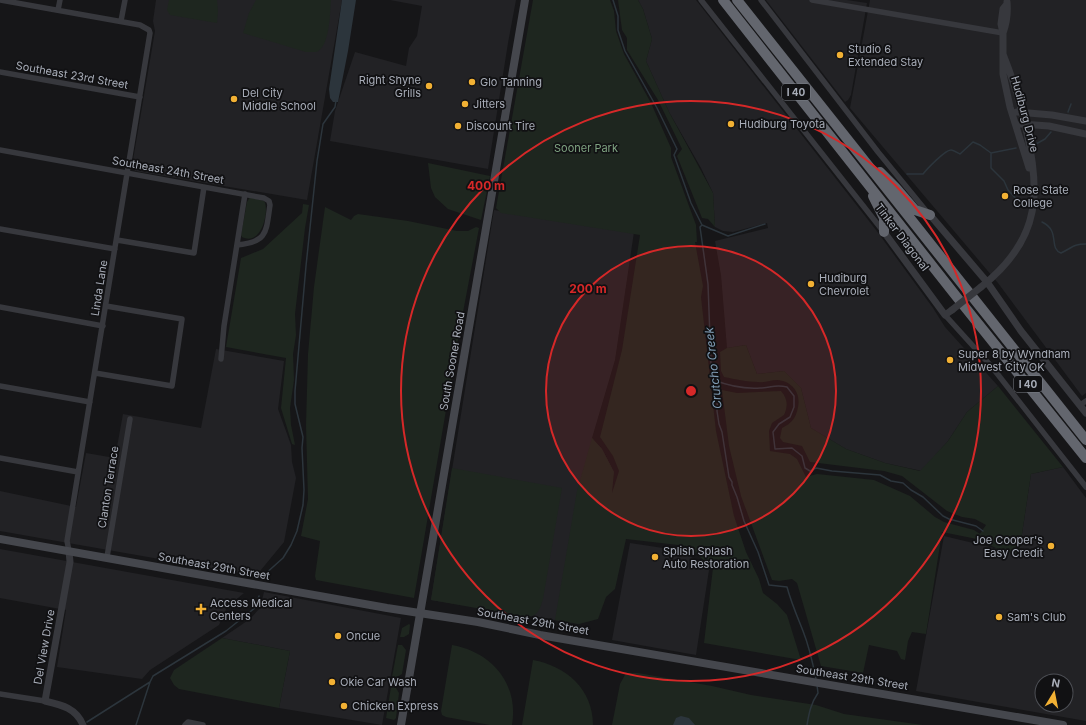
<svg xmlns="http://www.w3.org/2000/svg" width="1086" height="725" font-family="Inter,sans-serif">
<rect width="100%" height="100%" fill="#161618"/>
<path fill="#222225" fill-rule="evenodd" d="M 156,0 L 342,0 L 307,200 L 135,171 L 132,166 L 155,31 L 153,21 Z
M 390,0 L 516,0 L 508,43 L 488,169 L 330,141 L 335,111 L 355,52 L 406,66 L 409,48 L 417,36 L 422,6 Z
M 638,0 L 696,0 L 876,230 L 933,308 L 945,327 L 998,386 L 967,412 L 948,441 L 934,457 L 931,473 L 885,463 L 846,449 L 811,428 L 801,388 L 784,371 L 757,374 L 746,345 L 727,348 L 721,275 L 715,241 L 768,228 L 767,223 L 733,232 L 723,231 L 715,227 L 713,193 L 701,168 L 669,112 L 646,61 L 652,39 L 643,9 Z
M 766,0 L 847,0 L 867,3 L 851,95 L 848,100 L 845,102 Z
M 870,0 L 1086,0 L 1086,393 L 1082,396 L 998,283 L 850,108 Z
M 494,210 L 634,232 L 615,360 L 592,438 L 602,449 L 614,472 L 579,624 L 431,600 Z
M 216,349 L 284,361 L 278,409 L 291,445 L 292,462 L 296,478 L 284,542 L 256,576 L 0,531 L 0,491 L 76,507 L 86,453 L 115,458 L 123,414 L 201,428 Z
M 1063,467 L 1086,498 L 1086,721 L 916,691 L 944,536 L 1019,554 L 1031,474 ZM 1042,681 L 1066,681 L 1066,705 L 1042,705 Z
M 630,543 L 683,551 L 709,570 L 696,655 L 612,640 Z
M 0,549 L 244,593 L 227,607 L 219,625 L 150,670 L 142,679 L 57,667 L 66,610 L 0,598 Z
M 264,592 L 401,618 L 382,725 L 279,708 L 290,651 L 222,638 L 250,619 L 260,608 Z"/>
<path fill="#1e261f" d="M 169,0 L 217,0 L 218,11 L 217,23 L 170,15 L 167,10 Z
M 256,0 L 331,0 C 330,12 330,48 316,52 C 313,52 309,52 306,52 L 243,33 L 249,13 Z
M 533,0 L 610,0 L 614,11 L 616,31 L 624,54 L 651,103 L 671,148 L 671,157 L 696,225 L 697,242 L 695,242 L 703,286 L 701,297 L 716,431 L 734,516 L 746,552 L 759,579 L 763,593 L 777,604 L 787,615 L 801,660 L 704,643 L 713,568 L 687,546 L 626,539 L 615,589 L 606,597 L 598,619 L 579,624 L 555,620 L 577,491 L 592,438 L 602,449 L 614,472 L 612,493 L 619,471 L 613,456 L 600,437 L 622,350 L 640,235 L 501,213 L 496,208 Z
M 618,0 L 638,0 L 643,9 L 652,39 L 646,61 L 669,112 L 713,193 L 715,227 L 708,219 L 702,218 L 677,156 L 682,149 L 658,100 L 627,50 L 627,38 L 622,30 Z
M 428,163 L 490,176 L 481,220 L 448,209 L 435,197 L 431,188 Z
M 250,197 L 264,201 C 270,209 262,247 242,237 L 241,235 L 247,202 Z
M 303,204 L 309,205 L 305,228 L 295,314 L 296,335 L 293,354 L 294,380 L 290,408 L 291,425 L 295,445 L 292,444 L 281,408 L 286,358 L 226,347 L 241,258 L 263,249 L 302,213 Z
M 325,207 L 351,220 L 354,216 L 358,214 L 408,221 L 457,231 L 468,231 L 476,227 L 479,228 L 460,328 L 414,598 L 316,580 L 315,576 L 320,541 L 301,536 L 308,499 L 306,425 L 308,354 L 314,287 Z
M 746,345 L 757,374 L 784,371 L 801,388 L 811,428 L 846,449 L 885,463 L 920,471 L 948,441 L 967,412 L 998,386 L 1063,467 L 1031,474 L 1019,554 L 998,549 L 977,539 L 942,532 L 926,634 L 912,632 L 908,641 L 905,660 L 901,659 L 897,651 L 869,645 L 863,673 L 821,666 L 797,583 L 792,579 L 779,581 L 772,580 L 741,496 L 729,446 L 722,390 L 737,393 L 781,391 C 788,399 788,406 784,415 L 772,423 L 769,431 L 770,451 L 790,454 L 797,459 L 806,477 L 817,474 L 874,480 L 910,496 L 935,517 L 944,522 L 974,530 L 980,534 L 979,535 L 986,525 L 975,519 L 962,517 L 947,511 L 902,476 L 884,471 L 810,462 L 802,446 L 783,442 L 780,438 L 782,428 C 792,423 796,418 798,407 C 801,393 792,381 777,380 C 771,380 764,383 758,382 C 747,382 735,379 724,377 L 721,371 L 720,352 L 727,348 Z
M 452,468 L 562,488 L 543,599 C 540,609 538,616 527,617 L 431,600 Z
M 409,624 L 410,625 L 409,634 L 404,637 L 400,637 L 402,628 Z
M 222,638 L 290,651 L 279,708 L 179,689 L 174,685 L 170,678 L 174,670 Z
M 398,645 L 402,645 L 406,650 L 402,674 L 397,677 L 392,677 Z
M 452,645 C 492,652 519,684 512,725 L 490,725 L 446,717 L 442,715 L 441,711 Z
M 533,660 C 566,666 593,689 593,725 L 522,725 Z
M 626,673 L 638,673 L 712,686 L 751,695 L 816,705 L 844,714 L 923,725 L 612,725 L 620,684 Z
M 391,687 L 396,688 L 399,693 L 396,718 L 394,720 L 386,718 Z"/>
<path fill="#2c353c" d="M 342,0 L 356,0 L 348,51 L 338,102 L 333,102 L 330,98 L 329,89 Z
M 681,716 L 689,718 L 695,725 L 673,725 L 676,718 Z"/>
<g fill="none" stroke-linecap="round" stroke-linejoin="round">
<path stroke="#2c353c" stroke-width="1.5" d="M 613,0 L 618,16 L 618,30 L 625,51 L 657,108 L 677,149 L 674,155 L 691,203 L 702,225 L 700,227 L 701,234 L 708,284 L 711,365 L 714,374 L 713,380 L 718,389 L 717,411 L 719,424 L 722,432 L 729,477 L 732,482 L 732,485 L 737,497 L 744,521 L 758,552 L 769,585 L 787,587 C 791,602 797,616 803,631 C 809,646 813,664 816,679
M 1068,112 L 1071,104
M 1036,144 L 1045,139 L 1051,132
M 991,153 L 1016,148
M 907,174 L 923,174 C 927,169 945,150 951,150 C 953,150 958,153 960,154 L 973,142 L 980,145 L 991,153 L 991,168 L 1004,181 L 1008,190 L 1020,203
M 1042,222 C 1061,231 1048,248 1061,253 C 1072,248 1073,244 1086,244
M 702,225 L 728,236 L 765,224
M 714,380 C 729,386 744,389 760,388 C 772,388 774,384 787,387 L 794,396 L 794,407 L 790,417 L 779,424 L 773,432 L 775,449 L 792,448 L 802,456 L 805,468 L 810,471 L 816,468 L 832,471 L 880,475 L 891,481 L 903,483 L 911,490 L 923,497 L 943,516 L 949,519 L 976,526 L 983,531
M 264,575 L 283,558 L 291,545 L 297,531 L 303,505 L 304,490 L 302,448 L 303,437 L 295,404 L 295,391 L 306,266 L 317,161 L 323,124 L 335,107 L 336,100
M 87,722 L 150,682
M 136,725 L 150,682 L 153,676 L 226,631 L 256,607 L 259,596
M 807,725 C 809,713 811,703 818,693 L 817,685"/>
<path stroke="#37383d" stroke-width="5.5" d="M 0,0 L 140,25 L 149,30 L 150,33 L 67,541 L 69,551
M 701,0 L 883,231
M 761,0 L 878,152 L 927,212
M 812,0 L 1003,33
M 58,10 L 60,0
M 121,21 L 125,0
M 0,72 L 140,97
M 0,150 L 264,198 L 269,201 L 270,205 C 266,232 268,242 237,245
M 0,229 L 115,249
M 117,240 L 194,253 L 204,187
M 0,307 L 103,326
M 945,315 L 992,367 L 1086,487
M 221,359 L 224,326 L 245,194
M 95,373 L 172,386 L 182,319 L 106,306
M 0,386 L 90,402
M 1080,405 L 1086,401
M 0,458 L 78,472
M 107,557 L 130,419
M 0,694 L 45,701
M 185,725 L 188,722 L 203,725"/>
<path stroke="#37383d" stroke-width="7" d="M 1007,4 L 1003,9 L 1001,24 L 1003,33 L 1003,74 L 1010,107 L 1029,168
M 1003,33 C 1007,22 1008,13 1007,2
M 1017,112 L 1052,115 L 1086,121
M 1021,124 L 1049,126 L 1086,134
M 930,215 L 987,282 L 1021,331 L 1086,413
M 884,232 L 945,315 L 952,310
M 981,287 C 1005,268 1026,243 1032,212 C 1041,170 1019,94 1003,54
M 69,551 L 70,562 L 45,701 C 62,705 76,708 83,725"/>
<path stroke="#45474d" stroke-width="8" d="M 0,539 L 387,608 L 478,622 L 540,635 L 1063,725
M 401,725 L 525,0"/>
<path stroke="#63666e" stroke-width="10" d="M 723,0 L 956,296 L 1086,458
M 737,0 L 1086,440
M 880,172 L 896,188 L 915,210 L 930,215
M 873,196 L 884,218 L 884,232"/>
<path stroke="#37383d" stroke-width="7" d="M 952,310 L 981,287"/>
</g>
<circle cx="691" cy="391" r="145" fill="#d62828" fill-opacity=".12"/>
<g fill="none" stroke="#d62828" stroke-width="2">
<circle cx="691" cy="391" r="145"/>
<circle cx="691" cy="391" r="290"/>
</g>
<g fill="#f2b134" stroke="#111113" stroke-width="1.5">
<circle cx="840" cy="55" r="4"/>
<circle cx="472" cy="82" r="4"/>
<circle cx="429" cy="86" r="4"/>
<circle cx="234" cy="99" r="4"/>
<circle cx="465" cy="104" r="4"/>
<circle cx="731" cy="124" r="4"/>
<circle cx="458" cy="126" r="4"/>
<circle cx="1005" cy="196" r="4"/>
<circle cx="811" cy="284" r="4"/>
<circle cx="950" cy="360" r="4"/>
<circle cx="1051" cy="546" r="4"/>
<circle cx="655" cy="557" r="4"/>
<path d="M199 603h4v4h4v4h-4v4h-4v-4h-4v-4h4z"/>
<circle cx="999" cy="617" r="4"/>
<circle cx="338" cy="636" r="4"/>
<circle cx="332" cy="682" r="4"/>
<circle cx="344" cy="706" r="4"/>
</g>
<g text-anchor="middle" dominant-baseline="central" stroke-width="3.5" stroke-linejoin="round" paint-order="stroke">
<g fill="#111113" stroke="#7b7e86" stroke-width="1">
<rect x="782" y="84" width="28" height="16" rx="3"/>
<rect x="1014" y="376" width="28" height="16" rx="3"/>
</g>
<g font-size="10" font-weight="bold" fill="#a8adb8">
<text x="796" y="92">I 40</text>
<text x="1028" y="384">I 40</text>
</g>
<g font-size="11" fill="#a8adb8" stroke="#111113" text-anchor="start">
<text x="848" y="49">Studio 6<tspan x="848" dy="13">Extended Stay</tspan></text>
<text x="421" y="80" text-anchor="end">Right Shyne<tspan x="421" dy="13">Grills</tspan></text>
<text x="480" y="82">Glo Tanning</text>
<text x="242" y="93">Del City<tspan x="242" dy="13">Middle School</tspan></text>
<text x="473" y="104">Jitters</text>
<text x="739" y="124">Hudiburg Toyota</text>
<text x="466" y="126">Discount Tire</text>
<text x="1013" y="190">Rose State<tspan x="1013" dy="13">College</tspan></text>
<text x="819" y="278">Hudiburg<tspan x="819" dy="13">Chevrolet</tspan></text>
<text x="958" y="354">Super 8 by Wyndham<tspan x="958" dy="13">Midwest City OK</tspan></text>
<text x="1043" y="540" text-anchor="end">Joe Cooper's<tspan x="1043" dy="13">Easy Credit</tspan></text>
<text x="663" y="551">Splish Splash<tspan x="663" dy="13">Auto Restoration</tspan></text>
<text x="210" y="603">Access Medical<tspan x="210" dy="13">Centers</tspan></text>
<text x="1007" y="617">Sam's Club</text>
<text x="346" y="636">Oncue</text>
<text x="340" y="682">Okie Car Wash</text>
<text x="352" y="706">Chicken Express</text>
</g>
<g font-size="11" fill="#a8adb8" stroke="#111113">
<text transform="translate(72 75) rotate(10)">Southeast 23rd Street</text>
<text transform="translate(1025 114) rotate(75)">Hudiburg Drive</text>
<text transform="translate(168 170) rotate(10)">Southeast 24th Street</text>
<text transform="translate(902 237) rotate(53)">Tinker Diagonal</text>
<text transform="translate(99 288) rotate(-81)">Linda Lane</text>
<text transform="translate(452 361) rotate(-80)">South Sooner Road</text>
<text transform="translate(108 487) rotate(-81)">Clanton Terrace</text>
<text transform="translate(214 566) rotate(10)">Southeast 29th Street</text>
<text transform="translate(533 621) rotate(10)">Southeast 29th Street</text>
<text transform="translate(44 647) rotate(-80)">Del View Drive</text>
<text transform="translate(852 677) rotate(9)">Southeast 29th Street</text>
</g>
<g font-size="11" fill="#7fa381" stroke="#111113">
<text x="586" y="148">Sooner Park</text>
</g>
<g font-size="12" font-style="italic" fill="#7f9bb3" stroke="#111113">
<text transform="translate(713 368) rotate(-96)">Crutcho Creek</text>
</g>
</g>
<circle cx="691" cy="391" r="6" fill="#d62828" stroke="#111113" stroke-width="2"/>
<g font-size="12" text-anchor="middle" font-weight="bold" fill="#d62828" stroke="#111113" stroke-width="3.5" stroke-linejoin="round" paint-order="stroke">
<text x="486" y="190">400 m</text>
<text x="588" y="293">200 m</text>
</g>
<g transform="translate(1054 693) rotate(10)"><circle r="19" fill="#111113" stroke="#4d4f55"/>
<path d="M0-3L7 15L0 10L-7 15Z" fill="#f2b134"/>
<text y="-6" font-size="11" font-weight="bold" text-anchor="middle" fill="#a8adb8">N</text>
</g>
</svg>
